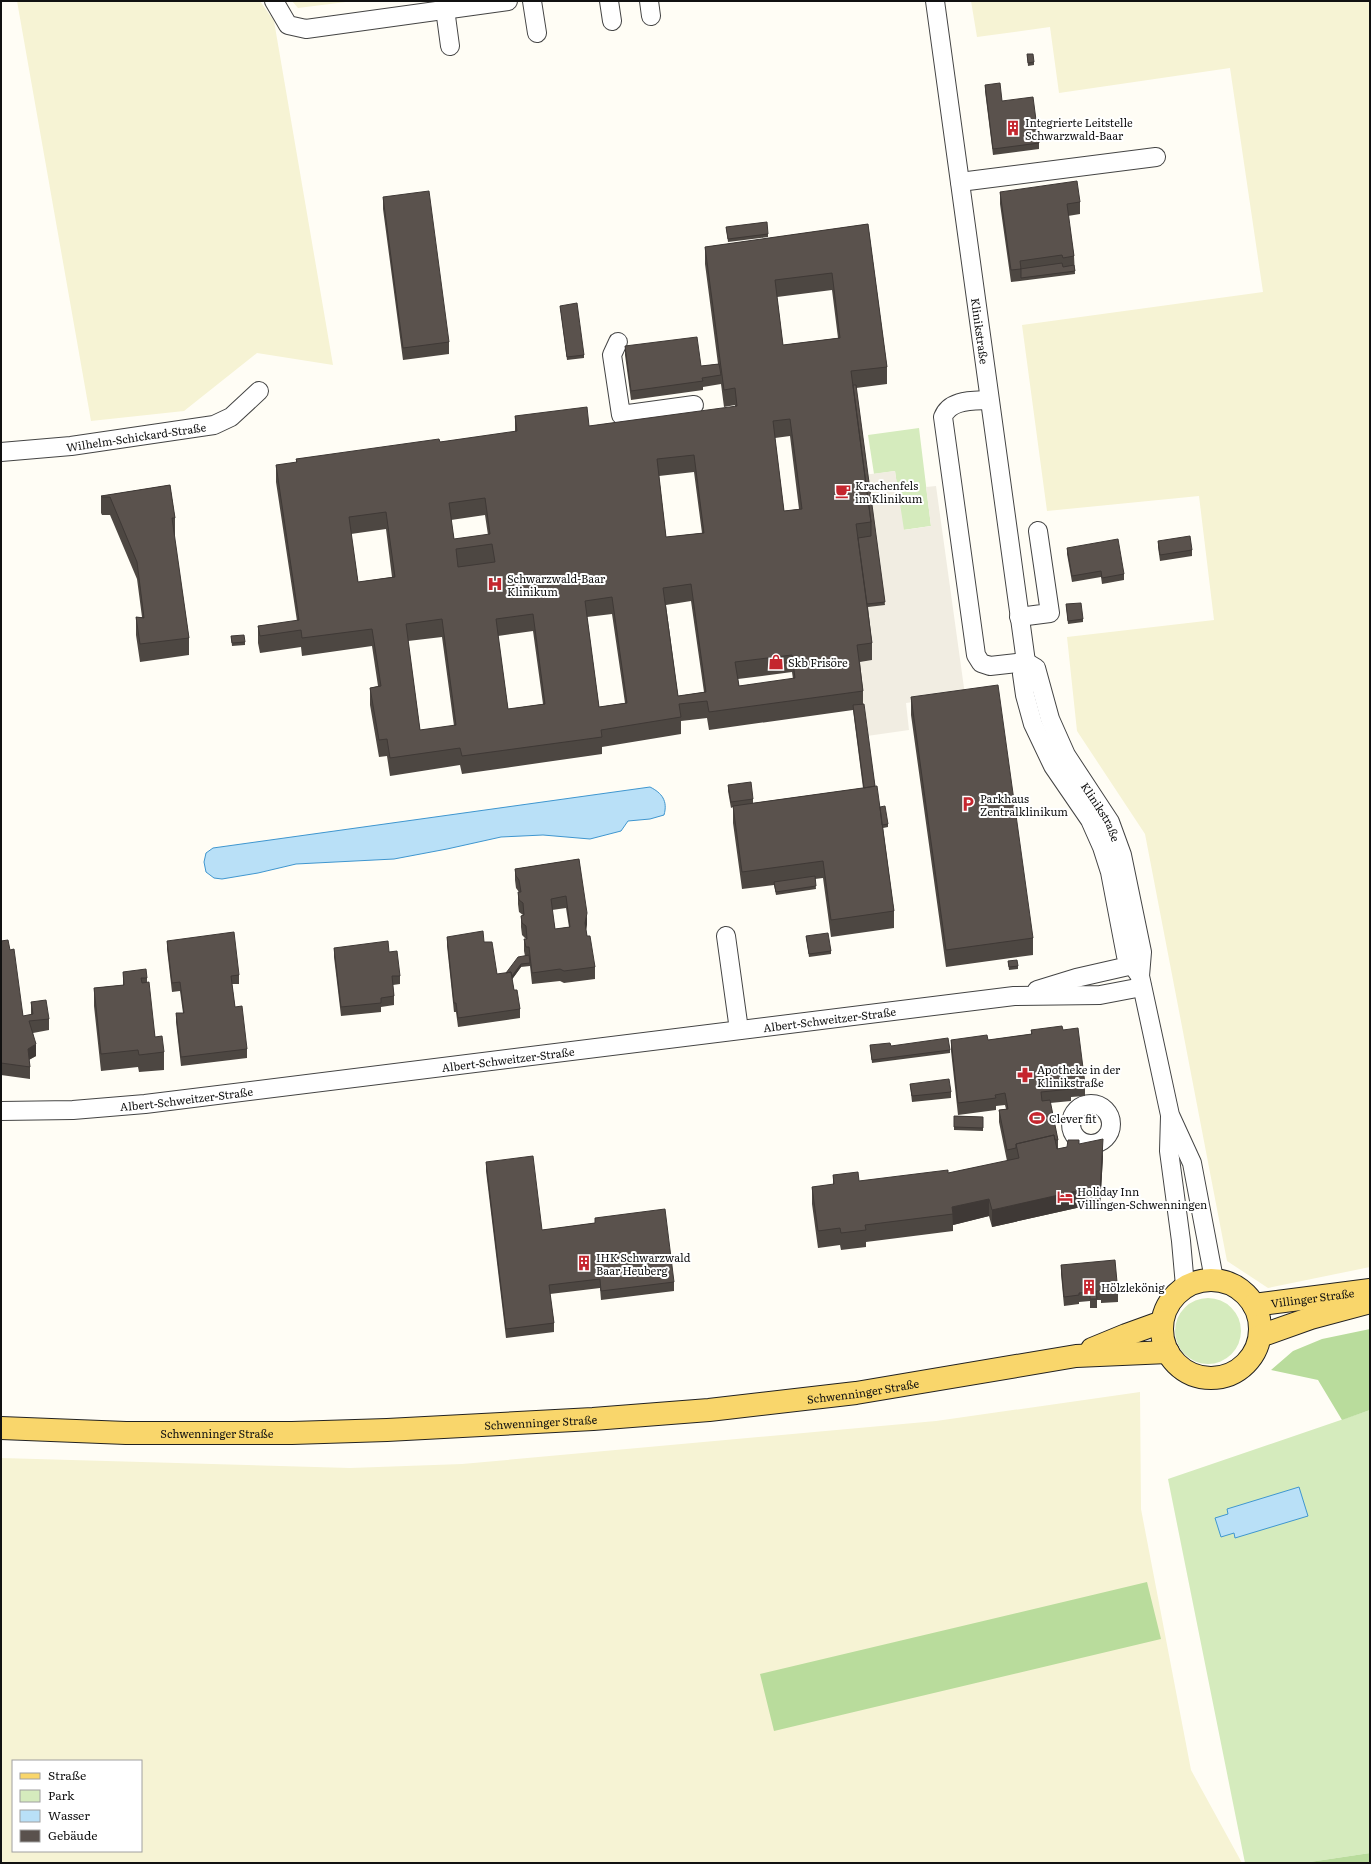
<svg xmlns="http://www.w3.org/2000/svg" width="1371" height="1864" font-family="Literata,serif">
<rect width="100%" height="100%" fill="#fffdf5"/>
<path fill="#f6f3d4" fill-rule="evenodd" d="M 17,1 L 260,1 L 274,21 L 333,365 L 257,353 L 184,411 L 91,421 Z
M 292,1 L 354,1 L 298,8 Z
M 971,1 L 1370,1 L 1370,1267 L 1268,1288 L 1227,1261 L 1145,834 L 1077,731 L 1067,637 L 1214,620 L 1199,496 L 1047,511 L 1022,325 L 1263,292 L 1230,68 L 1059,93 L 1050,27 L 977,37 Z
M 1140,1392 L 1141,1509 L 1191,1770 L 1242,1863 L 1,1863 L 1,1458 L 350,1468 L 462,1464 L 936,1421 ZM 13,1761 L 141,1761 L 141,1851 L 13,1851 Z"/>
<path fill="#d5ebbd" d="M 919,428 L 931,526 L 903,530 L 895,471 L 874,474 L 868,435 Z
M1175 1331a33 33 0 1 1 66 0a33 33 0 1 1-66 0Z
M 1370,1410 L 1370,1853 L 1303,1863 L 1245,1863 L 1168,1479 Z"/>
<path fill="#b9dc9c" d="M 1370,1329 L 1370,1410 L 1342,1420 L 1318,1380 L 1271,1370 L 1293,1351 L 1322,1339 Z
M 1147,1582 L 1161,1639 L 774,1731 L 760,1674 Z
M 1370,1853 L 1370,1863 L 1303,1863 Z"/>
<path fill="#f1ede2" d="M 895,471 L 904,530 L 931,526 L 926,487 L 936,486 L 965,695 L 906,703 L 909,730 L 867,736 L 857,663 L 872,660 L 856,541 L 863,475 Z"/>
<path fill="#b9e0f7" stroke="#3f96cf" d="M 650,787 C 662,793 668,801 664,815 L 650,819 L 628,821 L 621,831 L 590,839 L 543,835 L 501,837 L 447,849 L 394,859 L 296,864 L 258,873 L 222,879 L 214,878 L 206,872 L 204,862 L 206,853 L 213,848 Z
M 1299,1487 L 1308,1516 L 1235,1538 L 1234,1533 L 1221,1537 L 1215,1518 L 1228,1514 L 1227,1509 Z"/>
<g fill="none" stroke-linecap="round" stroke-linejoin="round">
<defs>
<g id="minor">
<path d="M 274,1 L 288,25 L 306,29 L 508,1"/>
<path d="M 532,1 L 537,33"/>
<path d="M 609,1 L 612,21"/>
<path d="M 649,1 L 651,16"/>
<path id="s1" d="M 935,1 L 1026,662 L 1022,674 L 1025,695 L 1033,724 L 1053,766 L 1090,820 L 1102,847 L 1110,872 L 1126,956 L 1140,976"/>
<path d="M 445,9 L 450,46"/>
<path d="M 960,182 L 1156,157"/>
<path d="M 618,342 L 612,355 L 621,415 L 694,405"/>
<path d="M 989,400 C 973,401 950,399 943,417 L 976,655 L 981,663 L 990,666 L 1026,662"/>
<path id="s2" d="M 1,452 L 71,446 L 214,425 L 231,417 L 259,391"/>
<path d="M 1019,617 L 1050,613 L 1038,531"/>
<path id="s3" d="M 1026,662 L 1036,668 L 1050,719 L 1066,755 L 1110,822 L 1122,855 L 1142,952 L 1140,976 L 1170,1115 L 1192,1163 L 1214,1279"/>
<path d="M 726,936 L 739,1030"/>
<path d="M 1037,990 L 1076,978 L 1133,965"/>
<circle cx="1091" cy="1124" r="20"/>
<path id="s4" d="M 1,1111 L 73,1110 L 145,1104 L 1014,996 L 1100,995 L 1142,987"/>
<path d="M 1170,1116 L 1169,1151 L 1181,1241 L 1185,1286"/>
</g>
<g id="major">
<circle cx="1211" cy="1329" r="49"/>
<path id="s5" d="M 1254,1305 L 1370,1290"/>
<path d="M 1260,1336 L 1311,1318 L 1370,1302"/>
<path d="M 1092,1349 L 1126,1335 L 1162,1322"/>
<path id="s6" d="M 1,1428 L 126,1433 L 292,1433 L 387,1430 L 593,1419 L 709,1410 L 856,1393 L 1076,1356 L 1168,1352"/>
</g>
</defs>
<use href="#minor" stroke="#444" stroke-width="20"/>
<use href="#major" stroke="#222" stroke-width="24"/>
<use href="#minor" stroke="#fff" stroke-width="18"/>
<use href="#major" stroke="#f9d66b" stroke-width="22"/>
</g>
<path fill="#4d4742" fill-rule="evenodd" d="M 1027,54 L 1034,62 L 1034,65 L 1028,66 Z
M 985,85 L 1039,143 L 1039,149 L 993,155 L 985,91 Z
M 1000,192 L 1080,202 L 1080,214 L 1068,216 L 1074,256 L 1075,274 L 1011,282 L 1000,204 Z
M 383,197 L 449,342 L 449,354 L 403,360 L 383,209 Z
M 868,224 L 887,367 L 887,384 L 856,388 L 885,605 L 868,607 L 872,643 L 872,660 L 860,662 L 863,691 L 863,704 L 875,786 L 880,807 L 888,824 L 888,827 L 883,828 L 894,911 L 894,928 L 831,937 L 823,878 L 815,879 L 816,889 L 776,895 L 774,885 L 742,889 L 733,823 L 733,807 L 731,808 L 728,791 L 728,785 L 753,799 L 753,803 L 863,788 L 853,710 L 709,730 L 707,718 L 681,721 L 681,734 L 602,747 L 602,754 L 462,774 L 460,765 L 390,776 L 387,756 L 379,757 L 370,705 L 370,688 L 378,686 L 372,646 L 302,656 L 301,647 L 260,653 L 258,643 L 258,626 L 297,621 L 276,482 L 276,465 L 296,463 L 296,459 L 440,442 L 515,432 L 515,416 L 589,426 L 735,407 L 735,405 L 724,407 L 721,384 L 703,387 L 703,390 L 631,400 L 625,355 L 625,346 L 701,366 L 718,364 L 705,264 L 705,247 ZM 832,290 L 838,338 L 783,345 L 777,297 ZM 790,436 L 799,509 L 784,511 L 775,438 ZM 694,472 L 702,533 L 666,537 L 659,476 ZM 485,515 L 488,535 L 454,539 L 451,520 ZM 386,529 L 392,577 L 358,582 L 351,534 ZM 691,601 L 704,692 L 678,696 L 666,605 ZM 612,614 L 625,703 L 599,707 L 587,617 ZM 533,631 L 543,704 L 508,709 L 498,636 ZM 442,637 L 454,726 L 420,730 L 408,641 ZM 792,672 L 793,679 L 739,686 L 738,679 Z
M 726,227 L 768,234 L 768,237 L 728,242 Z
M 560,306 L 584,355 L 584,358 L 567,360 Z
M 170,485 L 175,518 L 175,535 L 174,535 L 189,638 L 189,655 L 140,662 L 136,635 L 136,617 L 142,617 L 137,579 L 110,515 L 102,515 L 101,513 L 101,496 Z
M 1158,541 L 1192,550 L 1192,556 L 1160,561 L 1158,547 Z
M 1067,548 L 1124,574 L 1124,580 L 1102,584 L 1101,577 L 1072,582 L 1067,554 Z
M 1066,604 L 1083,619 L 1083,622 L 1068,624 Z
M 231,636 L 245,642 L 245,645 L 232,646 Z
M 911,697 L 1033,938 L 1033,955 L 946,967 L 911,715 Z
M 579,859 L 587,924 L 586,930 L 587,936 L 595,967 L 595,979 L 564,983 L 560,981 L 532,984 L 530,966 L 521,967 L 512,979 L 514,990 L 520,1009 L 520,1018 L 458,1027 L 456,1012 L 454,1012 L 447,946 L 447,937 L 484,942 L 497,974 L 506,973 L 525,956 L 524,951 L 524,939 L 526,939 L 522,935 L 521,927 L 521,916 L 523,915 L 519,912 L 518,904 L 518,892 L 519,892 L 516,888 L 515,880 L 515,869 ZM 566,908 L 569,927 L 555,929 L 552,910 Z
M 806,936 L 831,951 L 831,954 L 809,957 Z
M 1,941 L 10,950 L 23,1016 L 31,1015 L 31,1002 L 49,1019 L 49,1030 L 33,1033 L 36,1056 L 29,1060 L 30,1067 L 30,1079 L 1,1075 Z
M 167,941 L 239,975 L 239,984 L 232,984 L 235,1007 L 247,1049 L 247,1058 L 181,1066 L 176,1022 L 176,1013 L 183,1013 L 180,991 L 172,992 L 167,949 Z
M 334,948 L 389,952 L 400,976 L 400,984 L 393,985 L 394,996 L 394,1005 L 381,1007 L 381,1012 L 341,1016 L 334,957 Z
M 1008,961 L 1018,966 L 1018,969 L 1009,970 Z
M 123,972 L 147,978 L 147,982 L 155,1037 L 164,1052 L 164,1070 L 139,1072 L 138,1067 L 101,1071 L 94,1006 L 94,988 L 123,985 Z
M 1031,1030 L 1063,1030 L 1085,1084 L 1085,1096 L 1071,1097 L 1071,1101 L 1050,1103 L 1058,1140 L 1058,1149 L 1079,1144 L 1103,1156 L 1100,1208 L 1081,1207 L 992,1227 L 989,1216 L 953,1225 L 953,1231 L 866,1242 L 866,1247 L 841,1250 L 840,1245 L 818,1248 L 812,1204 L 812,1187 L 833,1185 L 833,1175 L 859,1181 L 948,1173 L 1007,1161 L 999,1122 L 999,1110 L 1006,1109 L 1005,1105 L 996,1106 L 996,1110 L 958,1115 L 951,1051 L 951,1040 L 988,1040 L 1031,1034 Z
M 870,1045 L 891,1046 L 950,1050 L 950,1053 L 872,1063 Z
M 910,1084 L 951,1092 L 951,1098 L 912,1102 Z
M 954,1116 L 983,1117 L 983,1131 L 954,1130 Z
M 486,1162 L 542,1230 L 595,1223 L 595,1218 L 674,1282 L 674,1291 L 601,1300 L 600,1288 L 550,1294 L 554,1323 L 554,1332 L 506,1338 L 486,1171 Z
M 1061,1265 L 1118,1293 L 1118,1302 L 1101,1303 L 1101,1300 L 1097,1300 L 1097,1308 L 1090,1308 L 1090,1301 L 1079,1302 L 1079,1304 L 1064,1306 L 1061,1274 Z"/>
<path fill="#3f3936" d="M 587,913 L 587,924 L 585,935 L 585,923 Z
M 521,964 L 521,967 L 511,981 L 511,978 Z
M 36,1044 L 36,1056 L 28,1060 L 28,1049 Z
M 1103,1139 L 1103,1156 L 1100,1208 L 1100,1191 Z
M 1081,1190 L 1081,1207 L 992,1227 L 992,1210 Z
M 989,1199 L 989,1216 L 953,1225 L 952,1207 Z"/>
<path fill="#5a524d" stroke="#3f3936" fill-rule="evenodd" d="M 1027,54 L 1033,54 L 1034,62 L 1028,63 Z
M 1000,83 L 1002,101 L 1033,97 L 1039,143 L 993,149 L 985,85 Z
M 1077,181 L 1080,202 L 1067,204 L 1074,256 L 1063,258 L 1062,255 L 1020,261 L 1021,269 L 1011,270 L 1000,192 Z
M 429,191 L 449,342 L 403,348 L 383,197 Z
M 767,222 L 768,234 L 728,239 L 726,227 Z
M 868,224 L 887,367 L 851,371 L 871,522 L 856,524 L 872,643 L 857,645 L 863,691 L 709,712 L 707,701 L 679,704 L 681,717 L 601,730 L 602,737 L 462,756 L 460,748 L 390,758 L 387,739 L 379,740 L 370,688 L 381,686 L 372,629 L 302,638 L 301,630 L 260,636 L 258,626 L 299,620 L 276,465 L 297,462 L 296,459 L 439,439 L 440,442 L 517,431 L 515,416 L 587,407 L 589,426 L 737,406 L 735,388 L 724,390 L 705,247 ZM 832,273 L 840,338 L 783,345 L 775,280 ZM 790,419 L 802,509 L 784,511 L 773,421 ZM 694,455 L 704,533 L 666,537 L 657,459 ZM 485,498 L 490,534 L 454,539 L 449,503 ZM 386,512 L 395,577 L 358,582 L 349,517 ZM 492,544 L 495,562 L 458,567 L 456,549 ZM 691,584 L 706,692 L 678,696 L 663,588 ZM 612,597 L 627,703 L 599,707 L 585,601 ZM 533,614 L 545,704 L 508,709 L 496,619 ZM 442,619 L 456,725 L 420,730 L 406,624 ZM 792,655 L 795,678 L 739,686 L 735,662 Z
M 1062,263 L 1063,267 L 1074,265 L 1075,271 L 1021,278 L 1021,269 L 1020,269 Z
M 577,303 L 584,355 L 567,357 L 560,306 Z
M 697,337 L 701,366 L 719,364 L 721,375 L 702,378 L 703,381 L 631,391 L 625,346 Z
M 853,385 L 856,385 L 885,602 L 867,604 L 858,538 L 871,536 L 871,522 Z
M 170,485 L 175,518 L 172,518 L 189,638 L 140,644 L 136,617 L 144,618 L 137,562 L 110,497 L 102,497 L 101,496 Z
M 1190,536 L 1192,550 L 1160,555 L 1158,541 Z
M 1118,539 L 1124,574 L 1102,578 L 1101,571 L 1072,576 L 1067,548 Z
M 1081,603 L 1083,619 L 1068,621 L 1066,604 Z
M 244,635 L 245,642 L 232,643 L 231,636 Z
M 998,685 L 1033,938 L 946,950 L 911,697 Z
M 864,704 L 875,786 L 864,788 L 853,705 Z
M 751,782 L 753,799 L 731,802 L 728,785 Z
M 877,786 L 894,911 L 831,920 L 823,861 L 742,872 L 733,806 Z
M 885,806 L 888,824 L 882,825 L 880,807 Z
M 579,859 L 587,913 L 585,923 L 587,936 L 590,936 L 595,967 L 564,971 L 560,969 L 532,973 L 529,947 L 526,947 L 524,939 L 527,939 L 526,926 L 522,923 L 521,916 L 524,915 L 523,903 L 519,900 L 518,892 L 521,892 L 519,880 L 516,876 L 515,869 ZM 566,896 L 570,927 L 555,929 L 551,899 Z
M 815,876 L 816,886 L 776,892 L 774,882 Z
M 483,931 L 484,942 L 492,942 L 497,974 L 511,972 L 514,990 L 517,990 L 520,1009 L 458,1018 L 456,1003 L 454,1003 L 447,937 Z
M 234,932 L 239,975 L 231,976 L 235,1007 L 242,1006 L 247,1049 L 181,1057 L 176,1013 L 184,1013 L 180,982 L 172,983 L 167,941 Z
M 828,933 L 831,951 L 809,954 L 806,936 Z
M 8,940 L 10,950 L 14,949 L 23,1016 L 33,1014 L 31,1002 L 46,1000 L 49,1019 L 29,1021 L 36,1044 L 28,1049 L 30,1067 L 1,1063 L 1,941 Z
M 388,941 L 389,952 L 397,951 L 400,976 L 392,976 L 394,996 L 381,998 L 381,1003 L 341,1007 L 334,948 Z
M 529,955 L 530,963 L 521,964 L 512,976 L 511,972 L 506,973 L 518,957 Z
M 1017,960 L 1018,966 L 1009,967 L 1008,961 Z
M 146,969 L 147,978 L 141,978 L 142,983 L 149,982 L 155,1037 L 162,1036 L 164,1052 L 139,1055 L 138,1050 L 101,1054 L 94,988 L 124,985 L 123,972 Z
M 1062,1026 L 1063,1030 L 1078,1028 L 1085,1084 L 1070,1086 L 1071,1089 L 1041,1092 L 1042,1101 L 1050,1100 L 1058,1140 L 1055,1140 L 1054,1135 L 1016,1144 L 1016,1148 L 1007,1150 L 999,1110 L 1008,1109 L 1005,1093 L 995,1095 L 996,1098 L 958,1103 L 951,1040 L 987,1035 L 988,1040 L 1032,1034 L 1031,1030 Z
M 948,1038 L 950,1050 L 872,1060 L 870,1045 L 890,1043 L 891,1046 Z
M 949,1079 L 951,1092 L 912,1096 L 910,1084 Z
M 954,1116 L 983,1117 L 983,1128 L 954,1127 Z
M 1054,1135 L 1057,1149 L 1067,1147 L 1068,1140 L 1079,1140 L 1079,1144 L 1103,1139 L 1100,1191 L 1081,1190 L 992,1210 L 989,1199 L 952,1207 L 953,1214 L 865,1225 L 866,1230 L 841,1233 L 840,1228 L 818,1231 L 812,1187 L 834,1184 L 833,1175 L 858,1172 L 859,1181 L 948,1170 L 948,1173 L 1019,1158 L 1016,1144 Z
M 533,1156 L 542,1230 L 595,1223 L 595,1218 L 665,1209 L 674,1282 L 601,1291 L 600,1279 L 549,1285 L 554,1323 L 506,1329 L 486,1162 Z
M 1115,1260 L 1118,1293 L 1101,1294 L 1101,1291 L 1096,1291 L 1097,1299 L 1090,1299 L 1090,1292 L 1079,1293 L 1079,1295 L 1064,1297 L 1061,1265 Z"/>
<defs>
<symbol id="building-bare" viewBox="-9 -9 18 18"><path d="M-4-6H4V6H1V3H-1V6H-4ZM-2.5-4.3h1.7v1.8h-1.7ZM.8-4.3h1.7v1.8H.8ZM-2.5-1h1.7V.8h-1.7ZM.8-1h1.7V.8H.8Z" fill="#c4262e" stroke="#fff" stroke-width="2.5" paint-order="stroke"/></symbol>
<symbol id="cafe-bare" viewBox="-9 -9 18 18"><path d="M-5.5-4.5H6V0H3Q3 3.5 0 3.5H-2.5Q-5.5 3.5-5.5 0ZM3-3.2v2h1.7v-2ZM-6 4.5H4V6H-6Z" fill="#c4262e" stroke="#fff" stroke-width="2.5" paint-order="stroke"/></symbol>
<symbol id="hospital-bare" viewBox="-9 -9 18 18"><path d="M-5-5h3v3.5h4V-5h3V5h-3V1.5h-4V5h-3Z" fill="#c4262e" stroke="#fff" stroke-width="2.5" paint-order="stroke"/></symbol>
<symbol id="shop-bare" viewBox="-9 -9 18 18"><path d="M-5-2.5h2.3a2.7 3.5 0 0 1 5.4 0H5L5.5 6h-11ZM-1.5-2.5h3a1.5 2.3 0 0 0-3 0Z" fill="#c4262e" stroke="#fff" stroke-width="2.5" paint-order="stroke"/></symbol>
<symbol id="parking-bare" viewBox="-9 -9 18 18"><path d="M-3.5-5.5H1a3.5 3.5 0 0 1 0 7H-1V5.5H-3.5ZM-1-3.4V-.6H.8a1.4 1.4 0 0 0 0-2.8Z" fill="#c4262e" stroke="#fff" stroke-width="2.5" paint-order="stroke"/></symbol>
<symbol id="pharmacy-bare" viewBox="-9 -9 18 18"><path d="M-2-6h4v4h4v4h-4v4h-4v-4h-4v-4h4Z" fill="#c4262e" stroke="#fff" stroke-width="2.5" paint-order="stroke"/></symbol>
<symbol id="stadium-bare" viewBox="-9 -9 18 18"><path d="M0-5a6.5 5 0 1 0 0 10a6.5 5 0 1 0 0-10ZM-3.5-1.8h7v3.6h-7Z" fill="#c4262e" stroke="#fff" stroke-width="2.5" paint-order="stroke"/></symbol>
<symbol id="hotel-bare" viewBox="-9 -9 18 18"><path d="M-6-4.5h1.5V1H6V5H4.5V3h-9V5H-6ZM-4 0a1.8 1.8 0 1 1 3.6 0ZM.5 0V-2.5h3Q6-2.5 6 0Z" fill="#c4262e" stroke="#fff" stroke-width="2.5" paint-order="stroke"/></symbol>
</defs>
<g fill-rule="evenodd">
<use href="#building-bare" x="1002" y="117" width="22" height="22"/>
<use href="#cafe-bare" x="832" y="480" width="22" height="22"/>
<use href="#hospital-bare" x="484" y="573" width="22" height="22"/>
<use href="#shop-bare" x="765" y="651" width="22" height="22"/>
<use href="#parking-bare" x="957" y="793" width="22" height="22"/>
<use href="#pharmacy-bare" x="1014" y="1064" width="22" height="22"/>
<use href="#stadium-bare" x="1026" y="1107" width="22" height="22"/>
<use href="#hotel-bare" x="1054" y="1186" width="22" height="22"/>
<use href="#building-bare" x="573" y="1252" width="22" height="22"/>
<use href="#building-bare" x="1078" y="1276" width="22" height="22"/>
</g>
<g text-anchor="middle" dominant-baseline="central" stroke-width="4" stroke-linejoin="round" paint-order="stroke">
<g font-size="11" fill="#111" stroke="#fff" text-anchor="start">
<text x="1025" y="122">Integrierte Leitstelle<tspan x="1025" dy="13">Schwarzwald-Baar</tspan></text>
<text x="855" y="485">Krachenfels<tspan x="855" dy="13">im Klinikum</tspan></text>
<text x="507" y="578">Schwarzwald-Baar<tspan x="507" dy="13">Klinikum</tspan></text>
<text x="788" y="662">Skb Frisöre</text>
<text x="980" y="798">Parkhaus<tspan x="980" dy="13">Zentralklinikum</tspan></text>
<text x="1037" y="1069">Apotheke in der<tspan x="1037" dy="13">Klinikstraße</tspan></text>
<text x="1049" y="1118">Clever fit</text>
<text x="1077" y="1191">Holiday Inn<tspan x="1077" dy="13">Villingen-Schwenningen</tspan></text>
<text x="596" y="1257">IHK Schwarzwald<tspan x="596" dy="13">Baar Heuberg</tspan></text>
<text x="1101" y="1287">Hölzlekönig</text>
</g>
<g font-size="11" fill="#111" stroke="#fff">
<text stroke="none"><textPath href="#s1" startOffset="333">Klinikstraße</textPath></text>
<text stroke="none"><textPath href="#s2" startOffset="136">Wilhelm-Schickard-Straße</textPath></text>
<text stroke="none"><textPath href="#s3" startOffset="171">Klinikstraße</textPath></text>
<text stroke="none"><textPath href="#s4" startOffset="834">Albert-Schweitzer-Straße</textPath></text>
<text stroke="none"><textPath href="#s4" startOffset="510">Albert-Schweitzer-Straße</textPath></text>
<text stroke="none"><textPath href="#s4" startOffset="186">Albert-Schweitzer-Straße</textPath></text>
<text stroke="none"><textPath href="#s5" startOffset="59">Villinger Straße</textPath></text>
<text stroke="none"><textPath href="#s6" startOffset="864">Schwenninger Straße</textPath></text>
<text stroke="none"><textPath href="#s6" startOffset="540">Schwenninger Straße</textPath></text>
<text stroke="none"><textPath href="#s6" startOffset="216">Schwenninger Straße</textPath></text>
</g>
</g>
<rect width="1371" height="1864" fill="none" stroke="#111111" stroke-width="4"/>
<rect x="12" y="1760" width="130" height="92" fill="#ffffff" stroke="#a0a0a0"/>
<rect x="20" y="1773" width="20" height="6" fill="#f9d66b" stroke="#a0a0a0"/>
<text x="48" y="1780" font-size="12" fill="#111111">Straße</text>
<rect x="20" y="1790" width="20" height="12" fill="#d5ebbd" stroke="#a0a0a0"/>
<text x="48" y="1800" font-size="12" fill="#111111">Park</text>
<rect x="20" y="1810" width="20" height="12" fill="#b9e0f7" stroke="#a0a0a0"/>
<text x="48" y="1820" font-size="12" fill="#111111">Wasser</text>
<rect x="20" y="1830" width="20" height="12" fill="#5a524d" stroke="#a0a0a0"/>
<text x="48" y="1840" font-size="12" fill="#111111">Gebäude</text>
</svg>
